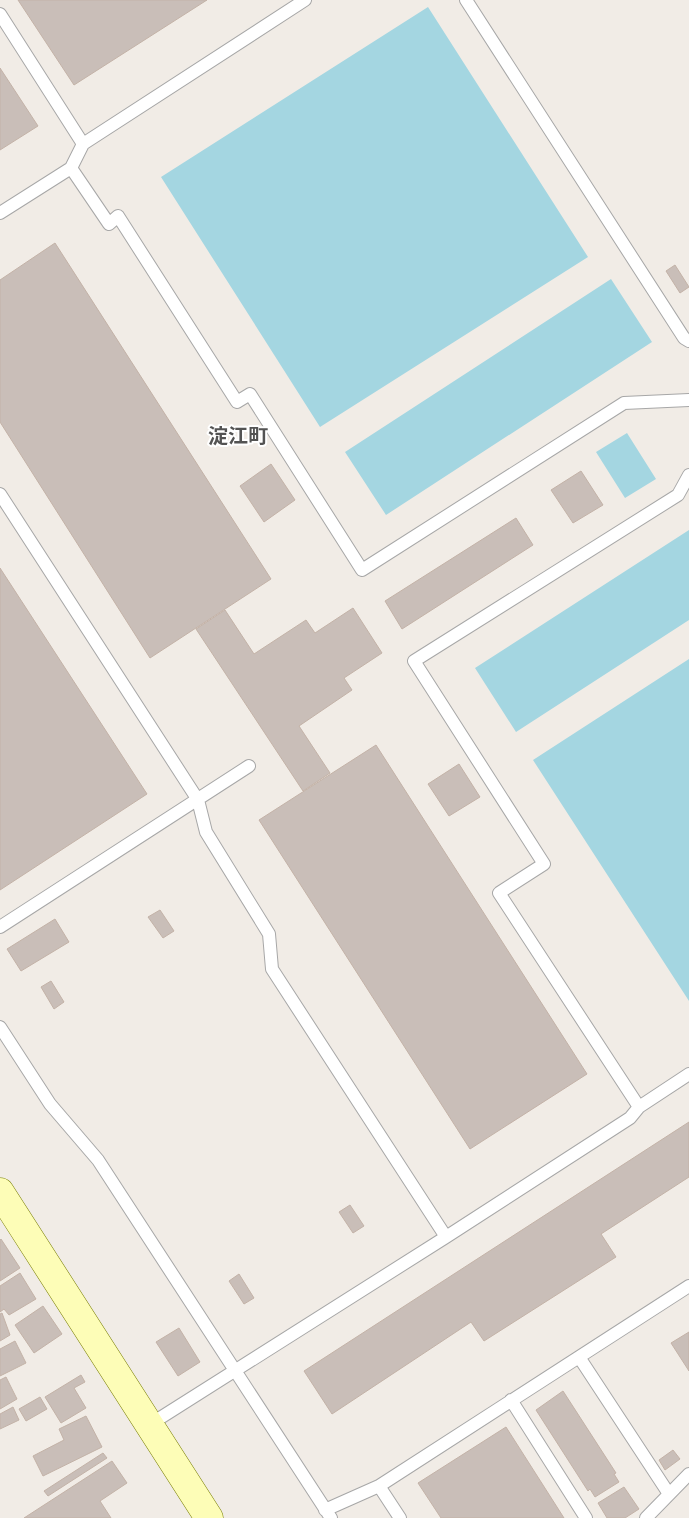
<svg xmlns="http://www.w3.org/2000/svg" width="689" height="1518" font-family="'Exo 2','Noto Sans JP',sans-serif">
<rect width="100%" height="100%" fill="#f1ece6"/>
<path fill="#a4d6e1" d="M 428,7 L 588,257 L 320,427 L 161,177 Z
M 611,279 L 652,342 L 386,515 L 345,452 Z
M 627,433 L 656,479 L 625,498 L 596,452 Z
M 689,530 L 689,620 L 516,732 L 475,668 Z
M 689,659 L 689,1001 L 533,760 Z"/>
<path fill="#c9beb8" stroke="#c3b2a7" d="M 18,0 L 207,0 L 74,85 Z
M 0,68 L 38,126 L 0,150 Z
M 55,243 L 271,579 L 150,658 L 0,422 L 0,280 Z
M 675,265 L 689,287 L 680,293 L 666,271 Z
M 271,464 L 295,500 L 264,522 L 240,486 Z
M 581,471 L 603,505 L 573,523 L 551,490 Z
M 516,518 L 533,545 L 402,629 L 385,601 Z
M 0,568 L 147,794 L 0,890 Z
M 353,608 L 382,653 L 344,678 L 352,690 L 299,726 L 330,773 L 303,791 L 196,629 L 225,610 L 254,654 L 306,620 L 315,633 Z
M 376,745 L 587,1074 L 470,1149 L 259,820 Z
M 459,764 L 480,797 L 449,816 L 428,784 Z
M 160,910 L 174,931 L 163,938 L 148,917 Z
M 55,919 L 69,942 L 21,971 L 7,949 Z
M 51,981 L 64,1002 L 54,1009 L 41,987 Z
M 689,1122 L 689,1177 L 601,1234 L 616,1257 L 484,1341 L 471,1322 L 332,1414 L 304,1371 Z
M 350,1205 L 364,1226 L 353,1233 L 339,1212 Z
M 1,1239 L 20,1268 L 0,1281 L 0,1240 Z
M 20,1273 L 36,1299 L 9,1315 L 4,1309 L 0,1312 L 0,1286 Z
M 239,1274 L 254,1298 L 244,1304 L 229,1281 Z
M 43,1306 L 62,1334 L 34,1353 L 15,1325 Z
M 2,1313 L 10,1335 L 0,1341 L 0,1314 Z
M 179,1328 L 200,1362 L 178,1376 L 156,1342 Z
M 689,1332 L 689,1371 L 671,1343 Z
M 15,1341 L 26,1363 L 0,1376 L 0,1349 Z
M 81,1375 L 85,1382 L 74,1388 L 86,1408 L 61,1423 L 45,1397 Z
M 6,1377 L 17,1399 L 0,1409 L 0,1380 Z
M 563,1391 L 616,1473 L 614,1474 L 619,1482 L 595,1497 L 590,1489 L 588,1491 L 536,1410 Z
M 40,1397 L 47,1409 L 26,1421 L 19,1409 Z
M 13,1407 L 19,1420 L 0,1429 L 0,1414 Z
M 86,1416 L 102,1447 L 43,1476 L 33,1456 L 64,1440 L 59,1429 Z
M 506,1427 L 564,1518 L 441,1518 L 418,1483 Z
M 673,1450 L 680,1459 L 665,1470 L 659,1460 Z
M 103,1453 L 107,1458 L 48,1496 L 44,1491 Z
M 112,1461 L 127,1483 L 100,1501 L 111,1518 L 24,1518 Z
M 624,1487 L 639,1509 L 625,1518 L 607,1518 L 598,1503 Z"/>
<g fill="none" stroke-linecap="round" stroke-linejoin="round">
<defs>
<path id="lane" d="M 466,0 L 684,338 L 689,341
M 0,14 L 83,144
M 71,168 L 109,224 L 118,216 L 237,402 L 250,394 L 362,570 L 624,403 L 689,400
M 0,213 L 71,168 L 83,144 L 305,0
M 0,494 L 198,800 L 206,832 L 269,934 L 272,969 L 446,1237
M 0,927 L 249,766
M 0,1027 L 50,1104 L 98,1160 L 331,1518
M 639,1107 L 499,893 L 544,864 L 414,661 L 678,495 L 689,475
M 579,1357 L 669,1494
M 511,1400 L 586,1518
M 149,1425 L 446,1237 L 630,1118 L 639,1107 L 689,1074
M 379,1486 L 400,1518
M 325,1510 L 379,1486 L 689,1286
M 646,1518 L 689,1474"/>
<path id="secondary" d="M 0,1192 L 209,1518"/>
</defs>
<use href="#lane" stroke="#a7a7a7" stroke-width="14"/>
<use href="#secondary" stroke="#777d00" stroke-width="29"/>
<use href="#lane" stroke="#fff" stroke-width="12"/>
<use href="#secondary" stroke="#fdfdb7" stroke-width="28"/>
</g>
<g text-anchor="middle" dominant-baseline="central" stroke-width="4" stroke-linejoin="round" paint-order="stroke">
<g font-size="20" font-weight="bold" fill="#535353" stroke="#fff">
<text x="238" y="435">淀江町</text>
</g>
</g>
</svg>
